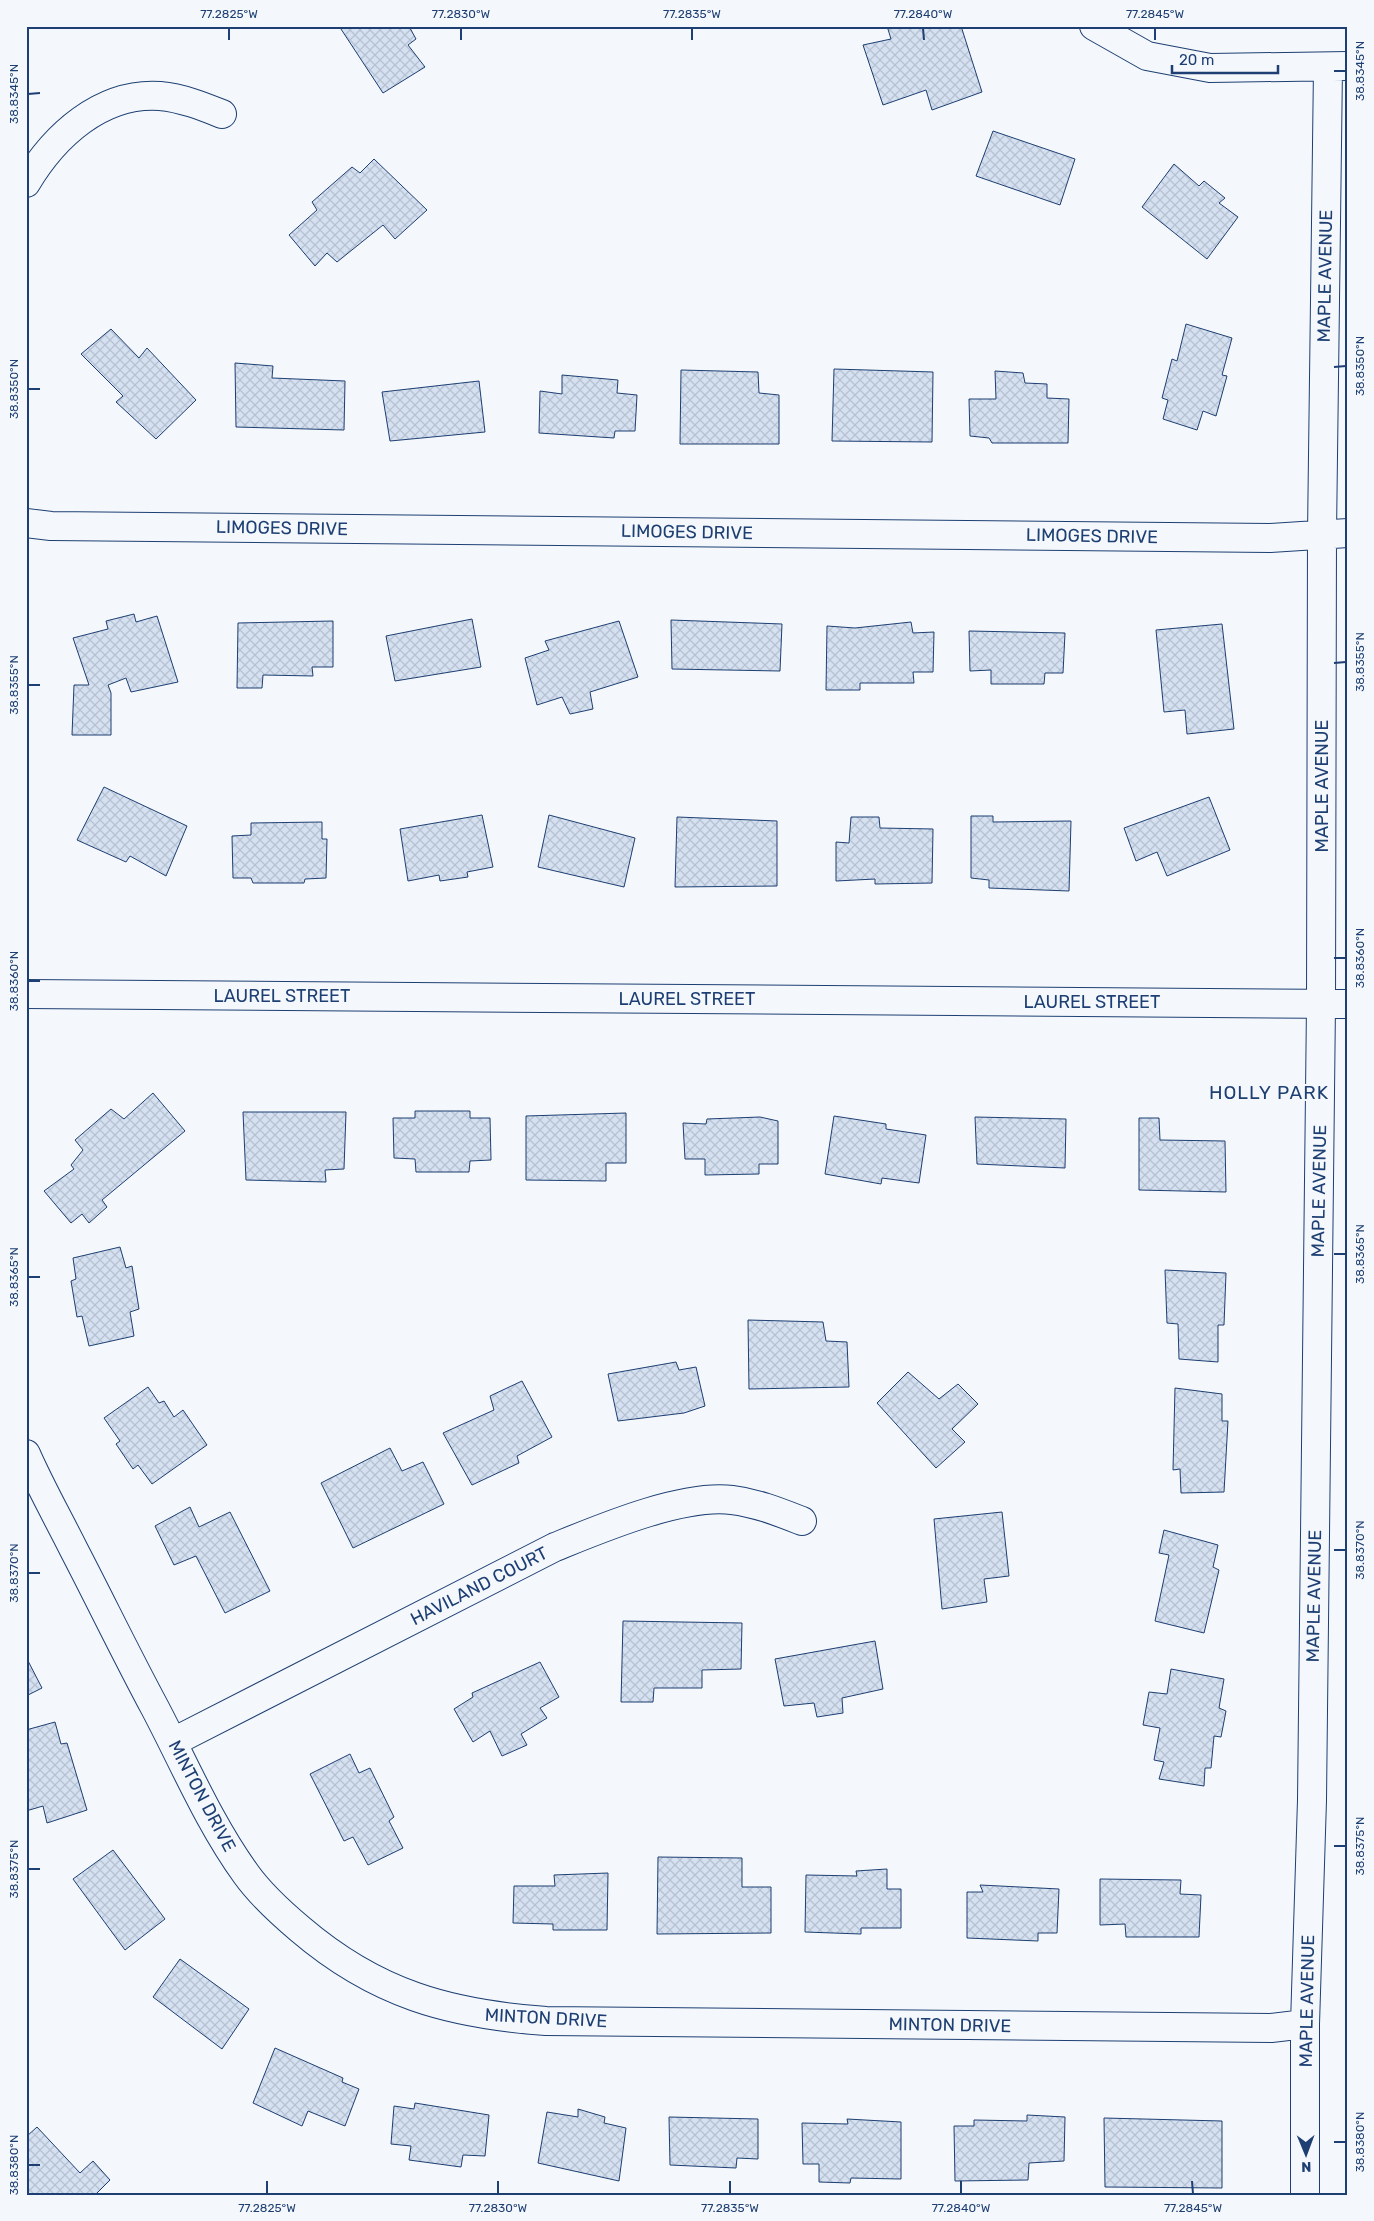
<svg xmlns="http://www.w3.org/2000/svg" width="1374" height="2221" font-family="Rubik,sans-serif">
<defs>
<pattern id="building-cross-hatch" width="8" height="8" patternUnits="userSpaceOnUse" patternTransform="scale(1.25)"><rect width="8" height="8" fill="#d5e0f0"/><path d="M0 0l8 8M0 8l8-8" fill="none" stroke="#b6c1d1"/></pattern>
</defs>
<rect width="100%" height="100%" fill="#f4f7fb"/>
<path fill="url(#building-cross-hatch)" stroke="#1d3f73" d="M 339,26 L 412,26 L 410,28 L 416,39 L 408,45 L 425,67 L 383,93 Z
M 887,26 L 961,26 L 982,92 L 932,110 L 926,90 L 883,105 L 863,45 L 891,39 Z
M 993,131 L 1075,159 L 1060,205 L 976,176 Z
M 374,159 L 427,210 L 395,239 L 383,225 L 337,262 L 327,253 L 315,266 L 289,235 L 317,210 L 312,202 L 352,167 L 360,173 Z
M 1174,164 L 1199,186 L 1204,181 L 1225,198 L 1219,203 L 1238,217 L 1207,259 L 1142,207 Z
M 1186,324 L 1232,338 L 1222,375 L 1227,376 L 1216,416 L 1203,411 L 1197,430 L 1163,419 L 1168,400 L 1162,398 L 1172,359 L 1177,361 Z
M 111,329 L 139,358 L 147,348 L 196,400 L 156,439 L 116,402 L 123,396 L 81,354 Z
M 235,363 L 273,366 L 272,378 L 345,381 L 344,430 L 236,427 Z
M 834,369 L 933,372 L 932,442 L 832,441 Z
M 681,370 L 758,372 L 759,393 L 779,395 L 779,444 L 680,444 Z
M 995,371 L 1023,373 L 1025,383 L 1047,384 L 1047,398 L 1069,399 L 1068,443 L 992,443 L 989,438 L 970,436 L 969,399 L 996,399 Z
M 562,375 L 618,380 L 617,393 L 637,395 L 635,431 L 615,431 L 614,438 L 539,433 L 540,391 L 562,394 Z
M 479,381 L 485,432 L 390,441 L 382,392 Z
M 134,614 L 136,622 L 157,616 L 178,682 L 131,692 L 126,678 L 108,685 L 111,693 L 111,735 L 72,735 L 74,685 L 89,685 L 73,638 L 108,629 L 106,621 Z
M 472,619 L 481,667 L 395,681 L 386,636 Z
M 671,620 L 782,624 L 780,671 L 672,669 Z
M 333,621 L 333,667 L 312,667 L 313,676 L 263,675 L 262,688 L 237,688 L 238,623 Z
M 619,621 L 638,677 L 590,692 L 593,709 L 570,714 L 562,697 L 537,705 L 525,658 L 549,650 L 545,641 Z
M 911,622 L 913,633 L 934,632 L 933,672 L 913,672 L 914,683 L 860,683 L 860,690 L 826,690 L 827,626 L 855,628 Z
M 1222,624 L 1234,729 L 1187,734 L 1185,710 L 1164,712 L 1156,630 Z
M 969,631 L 1065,633 L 1063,673 L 1045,673 L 1044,684 L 991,684 L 991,670 L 970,671 Z
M 104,787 L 187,826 L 166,876 L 130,856 L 126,862 L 77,840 Z
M 1209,797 L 1230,850 L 1167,876 L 1157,852 L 1136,861 L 1124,828 Z
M 482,815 L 493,867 L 467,872 L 468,877 L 440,881 L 439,875 L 408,881 L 400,829 Z
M 549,815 L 635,838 L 624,887 L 538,867 Z
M 971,816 L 993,816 L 993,822 L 1071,821 L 1069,891 L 989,888 L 989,880 L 971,878 Z
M 677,817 L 777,821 L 777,886 L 675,887 Z
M 851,817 L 879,817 L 880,828 L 933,829 L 932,883 L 875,884 L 875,879 L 836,881 L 836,842 L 849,843 Z
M 322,822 L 322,839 L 327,839 L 326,878 L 305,879 L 304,883 L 253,883 L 251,878 L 233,878 L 232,836 L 251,835 L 251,823 Z
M 153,1093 L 185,1131 L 102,1200 L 107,1207 L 89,1223 L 82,1214 L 71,1223 L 44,1191 L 74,1169 L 71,1165 L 83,1150 L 75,1140 L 111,1109 L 124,1119 Z
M 415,1111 L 470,1111 L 470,1118 L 490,1118 L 491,1160 L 470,1161 L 469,1172 L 416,1172 L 415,1159 L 394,1158 L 393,1118 L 415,1118 Z
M 243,1112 L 346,1112 L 344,1169 L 325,1170 L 326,1182 L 246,1180 Z
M 626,1113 L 626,1163 L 606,1163 L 606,1181 L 526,1180 L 526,1116 Z
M 834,1116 L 886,1124 L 886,1129 L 926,1135 L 919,1183 L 882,1178 L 881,1184 L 825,1174 Z
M 760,1117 L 778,1121 L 778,1164 L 759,1164 L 759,1174 L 705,1175 L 705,1159 L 685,1159 L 683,1123 L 706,1124 L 707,1119 Z
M 975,1117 L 1066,1119 L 1065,1168 L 977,1164 Z
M 1139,1118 L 1159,1118 L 1160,1140 L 1225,1141 L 1226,1192 L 1139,1190 Z
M 120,1247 L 126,1268 L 132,1266 L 139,1309 L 130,1312 L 134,1336 L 89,1346 L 82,1316 L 77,1317 L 71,1281 L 76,1279 L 73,1258 Z
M 1165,1270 L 1226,1273 L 1224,1325 L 1218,1325 L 1218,1362 L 1179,1359 L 1178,1324 L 1167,1323 Z
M 748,1320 L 823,1322 L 826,1341 L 847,1342 L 849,1387 L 749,1389 Z
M 676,1362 L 679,1370 L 696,1367 L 705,1406 L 684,1413 L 618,1421 L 608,1374 Z
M 908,1372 L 939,1399 L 958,1384 L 978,1404 L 952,1429 L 965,1442 L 936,1468 L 877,1403 Z
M 522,1381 L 552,1437 L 517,1456 L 519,1463 L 472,1485 L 443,1433 L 494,1410 L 490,1396 Z
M 148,1387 L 159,1403 L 164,1401 L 174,1417 L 183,1410 L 207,1445 L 152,1484 L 138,1465 L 133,1469 L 116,1444 L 120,1441 L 104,1418 Z
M 1175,1388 L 1222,1394 L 1222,1421 L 1228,1421 L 1224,1492 L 1181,1493 L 1180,1469 L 1173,1470 Z
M 390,1448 L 402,1471 L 423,1462 L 444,1504 L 353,1548 L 321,1483 Z
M 190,1507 L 199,1527 L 230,1512 L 270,1591 L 225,1613 L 196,1556 L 174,1565 L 155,1526 Z
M 1002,1512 L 1009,1576 L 984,1579 L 987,1602 L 942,1609 L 934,1519 Z
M 1164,1530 L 1218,1545 L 1213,1567 L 1219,1570 L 1204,1633 L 1155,1621 L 1169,1555 L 1159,1553 Z
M 623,1621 L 742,1623 L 741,1669 L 702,1670 L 702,1688 L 654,1688 L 653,1702 L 621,1702 Z
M 875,1641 L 883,1689 L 842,1698 L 843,1713 L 817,1717 L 814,1703 L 784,1706 L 775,1659 Z
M 26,1657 L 42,1688 L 26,1696 Z
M 540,1662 L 559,1697 L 540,1708 L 547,1718 L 521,1734 L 527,1745 L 502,1756 L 490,1731 L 473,1742 L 454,1709 L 473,1697 L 472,1693 Z
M 1171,1669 L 1224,1679 L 1219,1708 L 1226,1711 L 1221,1737 L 1214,1736 L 1211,1768 L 1205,1768 L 1204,1786 L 1159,1779 L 1164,1762 L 1154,1760 L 1160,1728 L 1143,1725 L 1149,1692 L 1167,1694 Z
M 55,1722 L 61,1744 L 67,1743 L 87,1810 L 47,1823 L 43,1806 L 26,1811 L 26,1730 Z
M 350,1754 L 359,1773 L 370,1768 L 394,1817 L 389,1821 L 403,1848 L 368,1865 L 353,1837 L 344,1841 L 310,1774 Z
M 113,1850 L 165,1919 L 125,1950 L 73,1879 Z
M 658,1857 L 742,1858 L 742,1887 L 771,1887 L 771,1933 L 657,1934 Z
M 887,1869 L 887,1889 L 901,1889 L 901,1928 L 861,1928 L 861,1934 L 805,1932 L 806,1875 L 857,1876 L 856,1871 Z
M 608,1873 L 607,1930 L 553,1930 L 553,1924 L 513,1923 L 514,1886 L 555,1886 L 554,1875 Z
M 1100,1879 L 1181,1880 L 1180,1894 L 1201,1895 L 1199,1937 L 1126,1937 L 1125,1924 L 1100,1925 Z
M 980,1885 L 1059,1889 L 1057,1933 L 1038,1933 L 1038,1941 L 967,1938 L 967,1892 L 983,1892 Z
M 180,1959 L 249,2009 L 222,2049 L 153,1997 Z
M 275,2048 L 343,2078 L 342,2082 L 359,2089 L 345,2126 L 308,2111 L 302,2126 L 253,2103 Z
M 415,2103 L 489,2115 L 485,2156 L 463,2155 L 461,2167 L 409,2160 L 411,2146 L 391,2144 L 394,2106 L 414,2109 Z
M 578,2109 L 605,2117 L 604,2123 L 626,2128 L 619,2181 L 538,2163 L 547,2112 L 578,2117 Z
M 1027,2115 L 1065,2117 L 1064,2161 L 1029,2163 L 1028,2180 L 955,2181 L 954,2126 L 974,2126 L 974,2120 L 1027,2121 Z
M 669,2117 L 758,2119 L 758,2159 L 737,2158 L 736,2168 L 670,2165 Z
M 1104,2118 L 1222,2121 L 1222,2188 L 1105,2187 Z
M 847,2119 L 901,2122 L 901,2179 L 851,2178 L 850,2183 L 819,2182 L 819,2164 L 803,2164 L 802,2123 L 848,2124 Z
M 37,2127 L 80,2173 L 93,2161 L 110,2180 L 95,2195 L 30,2195 L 26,2191 L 26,2137 Z"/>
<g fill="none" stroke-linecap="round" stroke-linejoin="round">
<defs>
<path id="minor" d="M 1094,26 L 1147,56 L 1210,68 L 1348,66
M 26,183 C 54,136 101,92 160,96 C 182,98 202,106 222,114
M 26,523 L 51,526 L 1270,538 L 1348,533
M 26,994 L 1348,1004
M 26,1454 C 40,1486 58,1518 74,1550 C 101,1602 127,1656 155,1708 C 184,1763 209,1823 246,1874 C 261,1895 281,1913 300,1929 C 376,1994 449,2014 546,2021 L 1271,2028 L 1305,2024
M 173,1742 L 555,1547 C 602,1528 682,1494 732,1500 C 757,1503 779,1512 802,1521
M 1305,2195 L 1305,2024 L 1312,1800 L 1321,1004 L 1322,534 L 1328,67"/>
</defs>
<use href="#minor" stroke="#1d3f73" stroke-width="30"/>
<use href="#minor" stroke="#f4f7fb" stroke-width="28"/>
</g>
<path fill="none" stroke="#1d3f73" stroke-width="2" d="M 229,28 L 229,40M 461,28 L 461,40M 692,28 L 692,40M 923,28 L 924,40M 1155,28 L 1155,40M 1334,71 L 1346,71M 28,94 L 40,93M 1334,367 L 1346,366M 28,389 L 40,389M 1334,663 L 1346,662M 28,685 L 40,685M 1334,958 L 1346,958M 28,981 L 40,981M 1334,1254 L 1346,1254M 28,1277 L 40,1277M 1334,1550 L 1346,1550M 28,1573 L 40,1573M 1334,1846 L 1346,1846M 28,1869 L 40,1869M 1334,2142 L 1346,2142M 28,2165 L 40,2165M 267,2181 L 267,2194M 498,2181 L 498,2194M 730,2181 L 730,2194M 961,2181 L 961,2194M 1192,2181 L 1193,2194"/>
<g text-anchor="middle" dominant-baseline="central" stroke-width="4" stroke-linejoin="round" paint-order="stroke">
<g font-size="18" fill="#1d3f73" stroke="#f4f7fb">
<text transform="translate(1325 276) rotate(-89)">MAPLE AVENUE</text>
<text transform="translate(282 528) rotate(1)">LIMOGES DRIVE</text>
<text transform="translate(687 532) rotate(1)">LIMOGES DRIVE</text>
<text transform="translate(1092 536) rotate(1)">LIMOGES DRIVE</text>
<text transform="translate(1322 786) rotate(-90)">MAPLE AVENUE</text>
<text x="282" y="996">LAUREL STREET</text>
<text x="687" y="999">LAUREL STREET</text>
<text x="1092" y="1002">LAUREL STREET</text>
<text transform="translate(1319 1191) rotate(-89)">MAPLE AVENUE</text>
<text transform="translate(479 1586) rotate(-27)">HAVILAND COURT</text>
<text transform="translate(1314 1596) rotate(-89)">MAPLE AVENUE</text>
<text transform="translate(202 1796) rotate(62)">MINTON DRIVE</text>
<text transform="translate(1307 2001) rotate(-89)">MAPLE AVENUE</text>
<text transform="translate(546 2018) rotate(3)">MINTON DRIVE</text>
<text transform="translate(950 2025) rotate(1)">MINTON DRIVE</text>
</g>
<g font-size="19" letter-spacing="1" fill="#1d3f73" stroke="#f4f7fb">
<text x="1269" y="1092">HOLLY PARK</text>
</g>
</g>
<rect width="1374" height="2221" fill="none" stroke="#f4f7fb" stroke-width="55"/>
<g transform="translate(1306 2154) rotate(179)" stroke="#f4f7fb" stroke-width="4" paint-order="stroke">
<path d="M0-4L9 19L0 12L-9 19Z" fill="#1d3f73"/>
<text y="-8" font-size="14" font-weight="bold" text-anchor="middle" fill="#1d3f73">N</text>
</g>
<path d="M1172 65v8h106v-8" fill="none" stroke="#1d3f73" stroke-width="2.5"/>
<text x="1179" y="65" font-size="15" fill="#1d3f73" stroke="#f4f7fb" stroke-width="4" paint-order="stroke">20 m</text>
<rect x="28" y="28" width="1318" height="2166" fill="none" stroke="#1d3f73" stroke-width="2"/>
<g font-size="12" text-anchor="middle" fill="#1d3f73">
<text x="229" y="18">77.2825°W</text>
<text x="461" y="18">77.2830°W</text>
<text x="692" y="18">77.2835°W</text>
<text x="923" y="18">77.2840°W</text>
<text x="1155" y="18">77.2845°W</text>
<text transform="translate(1360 71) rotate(-90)" y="4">38.8345°N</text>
<text transform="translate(14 94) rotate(-90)" y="4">38.8345°N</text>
<text transform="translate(1360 366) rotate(-90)" y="4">38.8350°N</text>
<text transform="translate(14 389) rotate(-90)" y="4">38.8350°N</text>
<text transform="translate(1360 662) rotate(-90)" y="4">38.8355°N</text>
<text transform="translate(14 685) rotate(-90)" y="4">38.8355°N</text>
<text transform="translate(1360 958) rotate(-90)" y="4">38.8360°N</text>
<text transform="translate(14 981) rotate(-90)" y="4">38.8360°N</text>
<text transform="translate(1360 1254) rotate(-90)" y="4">38.8365°N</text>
<text transform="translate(14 1277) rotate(-90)" y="4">38.8365°N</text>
<text transform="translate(1360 1550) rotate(-90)" y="4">38.8370°N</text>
<text transform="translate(14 1573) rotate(-90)" y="4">38.8370°N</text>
<text transform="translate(1360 1846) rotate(-90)" y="4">38.8375°N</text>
<text transform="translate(14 1869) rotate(-90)" y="4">38.8375°N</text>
<text transform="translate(1360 2142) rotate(-90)" y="4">38.8380°N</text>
<text transform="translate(14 2165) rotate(-90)" y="4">38.8380°N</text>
<text x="267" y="2212">77.2825°W</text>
<text x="498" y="2212">77.2830°W</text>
<text x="730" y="2212">77.2835°W</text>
<text x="961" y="2212">77.2840°W</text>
<text x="1193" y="2212">77.2845°W</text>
</g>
</svg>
